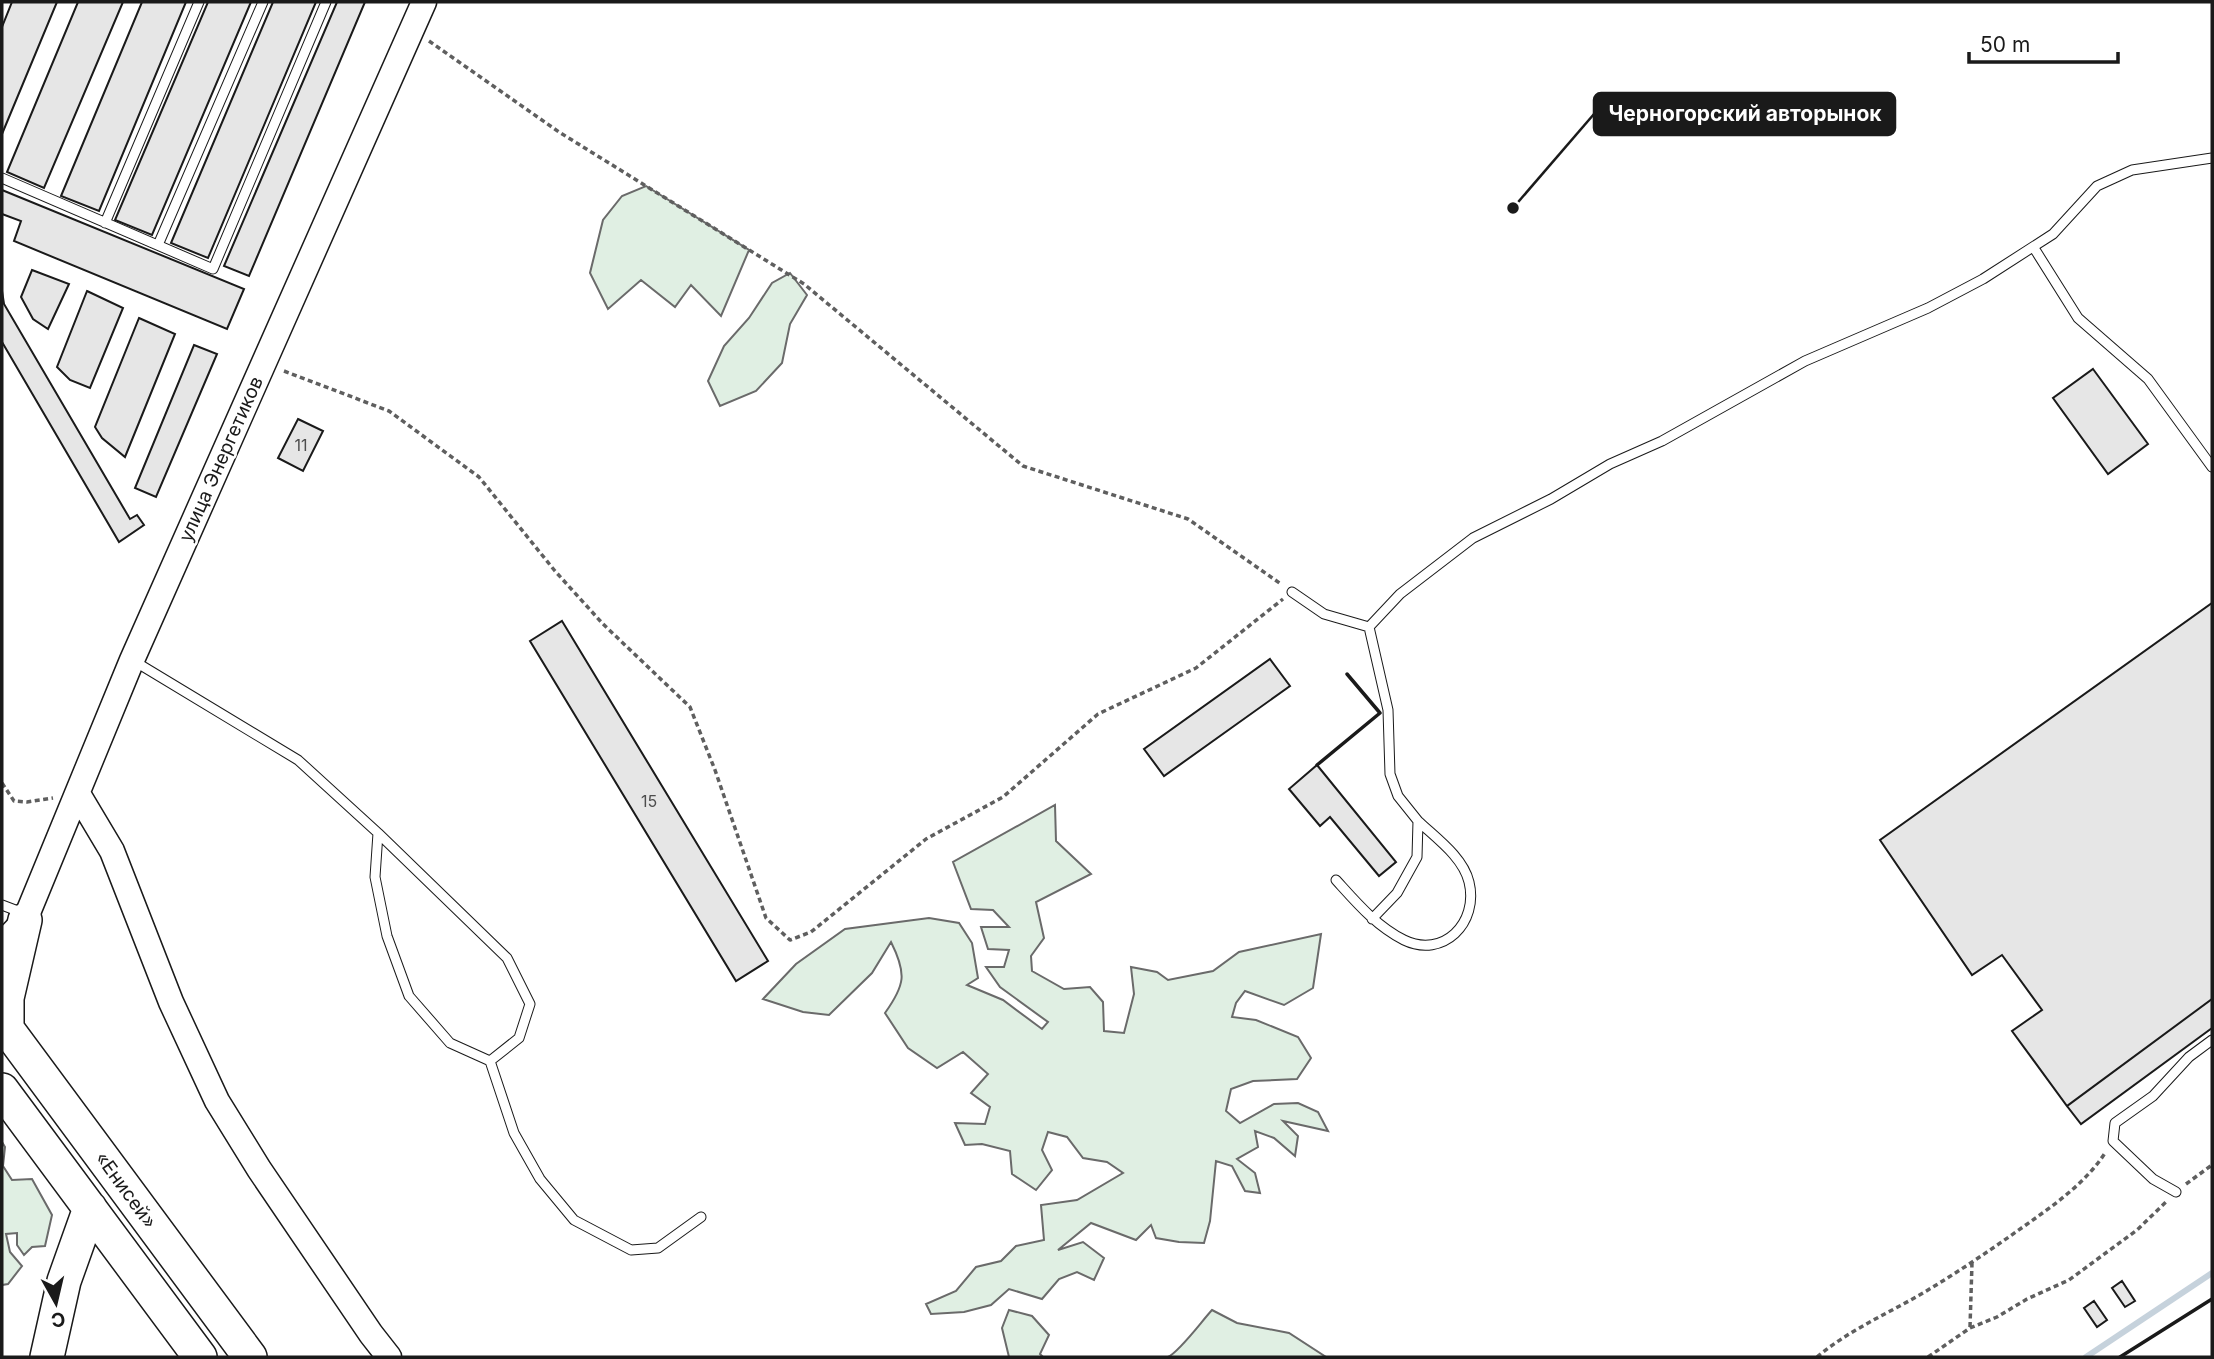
<svg xmlns="http://www.w3.org/2000/svg" width="2214" height="1359" font-family="Inter,sans-serif">
<rect width="100%" height="100%" fill="#fff"/>
<path fill="#e0efe3" stroke="#6a6a6a" stroke-width="2" d="M 646,186 L 749,250 L 721,316 L 691,285 L 675,307 L 641,280 L 608,309 L 590,273 L 603,220 L 622,196 Z
M 790,273 L 807,295 L 790,324 L 782,363 L 756,391 L 720,406 L 708,381 L 724,346 L 749,318 L 772,283 Z
M 1055,805 L 1056,841 L 1091,874 L 1036,902 L 1044,938 L 1031,956 L 1032,971 L 1064,989 L 1090,987 L 1103,1002 L 1104,1031 L 1124,1033 L 1134,994 L 1131,967 L 1157,972 L 1168,980 L 1213,971 L 1239,952 L 1321,934 L 1313,988 L 1284,1005 L 1245,991 L 1236,1003 L 1232,1017 L 1256,1020 L 1298,1037 L 1311,1058 L 1297,1079 L 1253,1081 L 1231,1089 L 1226,1111 L 1240,1123 L 1274,1104 L 1298,1103 L 1318,1112 L 1328,1131 L 1283,1121 L 1298,1136 L 1295,1156 L 1274,1138 L 1255,1131 L 1258,1147 L 1237,1159 L 1255,1173 L 1260,1193 L 1245,1191 L 1232,1166 L 1216,1161 L 1210,1221 L 1204,1243 L 1179,1242 L 1156,1238 L 1151,1225 L 1136,1240 L 1091,1223 L 1058,1250 L 1083,1242 L 1104,1258 L 1094,1280 L 1077,1272 L 1059,1279 L 1042,1299 L 1009,1289 L 991,1305 L 964,1312 L 931,1314 L 926,1304 L 956,1291 L 976,1267 L 1001,1261 L 1016,1246 L 1044,1240 L 1041,1205 L 1077,1200 L 1123,1173 L 1107,1162 L 1083,1158 L 1067,1137 L 1048,1132 L 1042,1150 L 1052,1170 L 1036,1190 L 1012,1174 L 1010,1151 L 982,1144 L 965,1145 L 955,1123 L 985,1124 L 990,1107 L 971,1093 L 988,1074 L 963,1052 L 937,1068 L 908,1048 L 885,1013 C 905,985 907,974 891,942 L 872,973 L 829,1015 L 803,1012 L 763,999 L 796,964 L 845,929 L 929,918 L 959,923 L 972,943 L 978,978 L 967,985 L 1003,1000 L 1042,1029 L 1048,1022 L 1000,987 L 986,967 L 1004,967 L 1009,950 L 988,949 L 981,927 L 1009,927 L 993,910 L 971,909 L 953,862 Z
M 2,1142 L 5,1147 L 3,1166 L 12,1180 L 32,1179 L 52,1215 L 45,1246 L 32,1247 L 24,1255 L 17,1245 L 17,1233 L 6,1234 L 10,1252 L 22,1266 L 8,1284 L 2,1285 Z
M 1009,1310 L 1032,1316 L 1049,1335 L 1040,1354 L 1043,1357 L 1009,1357 L 1002,1328 Z
M 1212,1310 L 1237,1323 L 1289,1333 L 1326,1357 L 1168,1357 C 1180,1351 1201,1322 1212,1310 Z"/>
<g fill="none" stroke-linecap="round" stroke-linejoin="round">
<path stroke="#c6d2dc" stroke-width="6" d="M 2086,1357 L 2212,1273"/>
</g>
<path fill="#e6e6e6" stroke="#1a1a1a" stroke-width="2" d="M 12,2 L 57,2 L 2,134 L 2,27 Z
M 78,2 L 123,2 L 44,188 L 7,172 Z
M 142,2 L 186,2 L 99,211 L 61,196 Z
M 208,2 L 251,2 L 152,235 L 115,220 Z
M 273,2 L 316,2 L 208,258 L 171,243 Z
M 337,2 L 365,2 L 249,276 L 224,266 Z
M 2,190 L 244,289 L 227,329 L 14,241 L 21,221 L 2,214 Z
M 32,270 L 69,284 L 48,329 L 33,319 L 21,297 Z
M 2,291 L 4,304 L 130,519 L 137,515 L 144,525 L 119,542 L 2,342 Z
M 87,291 L 123,308 L 90,388 L 70,380 L 57,367 Z
M 139,318 L 175,334 L 125,457 L 102,438 L 95,427 Z
M 194,345 L 217,354 L 156,497 L 135,488 Z
M 2093,369 L 2148,444 L 2108,474 L 2053,398 Z
M 298,419 L 323,431 L 303,471 L 278,458 Z
M 2212,603 L 2212,999 L 2067,1106 L 2012,1031 L 2042,1010 L 2002,955 L 1972,975 L 1880,840 Z
M 562,621 L 768,961 L 736,981 L 530,641 Z
M 1270,659 L 1290,686 L 1164,776 L 1144,749 Z
M 1317,765 L 1396,862 L 1379,876 L 1330,817 L 1320,826 L 1289,789 Z
M 2212,999 L 2212,1028 L 2081,1124 L 2067,1106 Z
M 2122,1281 L 2135,1301 L 2125,1307 L 2112,1288 Z
M 2094,1301 L 2107,1320 L 2097,1327 L 2084,1308 Z"/>
<g fill="none" stroke-linecap="round" stroke-linejoin="round">
<defs>
<path id="lane" d="M 2,178 L 213,269 L 326,2
M 105,223 L 199,2
M 158,245 L 263,2
M 2034,248 L 2078,318 L 2148,379 L 2212,467
M 1292,592 L 1324,614 L 1369,627 L 1400,594 L 1473,538 L 1551,499 L 1610,464 L 1662,441 L 1805,361 L 1928,308 L 1983,279 L 2053,234 L 2097,186 L 2132,170 L 2212,158
M 1369,627 L 1388,710 L 1390,774 L 1398,796 L 1418,821 L 1417,857 L 1397,893 L 1372,919
M 134,661 L 298,760 L 378,833 L 507,958 L 530,1004 L 519,1038 L 490,1061 L 450,1043 L 409,996 L 387,936 L 375,877 L 378,833
M 1336,880 C 1356,902 1376,926 1404,940 C 1443,959 1479,923 1469,882 C 1463,857 1436,838 1418,821
M 2,905 L 23,913
M 490,1061 L 514,1133 L 540,1179 L 574,1220 L 631,1250 L 658,1248 L 701,1217
M 2176,1192 L 2153,1179 L 2113,1141 L 2115,1123 L 2153,1096 L 2189,1057 L 2212,1040"/>
<path id="secondary" d="M 78,794 L 112,851 L 171,1002 L 217,1101 L 259,1169 L 371,1334 L 389,1357
M 2,944 L 25,920 L 132,660 L 424,2"/>
<path id="highway" d="M 2,1022 L 250,1357
M 7,1029 L 7,998 L 25,920
M 2,1090 L 200,1357
M 47,1357 L 64,1281 L 90,1208"/>
</defs>
<use href="#lane" stroke="#1a1a1a" stroke-width="11"/>
<use href="#secondary" stroke="#1a1a1a" stroke-width="27"/>
<use href="#highway" stroke="#1a1a1a" stroke-width="36"/>
<path stroke="#5f5f5f" stroke-width="3.5" stroke-dasharray="5 3.5" stroke-linecap="butt" d="M 429,41 L 559,132 L 804,284 L 1023,466 L 1188,519 L 1281,584
M 284,371 L 389,411 L 479,477 L 555,571 L 603,624 L 690,707 L 715,770 L 766,918 L 790,940 L 811,932 L 926,839 L 1003,797 L 1098,714 L 1196,668 L 1283,599
M 2,783 L 14,801 L 27,802 L 53,798
M 2186,1184 L 2212,1165
M 1970,1327 L 1972,1263
M 1817,1357 C 1849,1330 1887,1314 1923,1293 C 1960,1271 1995,1247 2030,1222 C 2057,1203 2087,1181 2105,1153
M 1928,1357 L 1970,1328 L 1997,1317 L 2027,1299 L 2069,1280 L 2137,1230 L 2167,1201"/>
<use href="#lane" stroke="#fff" stroke-width="9"/>
<use href="#secondary" stroke="#fff" stroke-width="24"/>
<use href="#highway" stroke="#fff" stroke-width="33"/>
<path stroke="#1a1a1a" stroke-width="3.5" d="M 1317,765 L 1380,713 L 1347,674
M 2120,1357 L 2212,1299"/>
</g>
<g text-anchor="middle" dominant-baseline="central" stroke-width="5" stroke-linejoin="round" paint-order="stroke">
<g font-size="16" fill="#4d4d4d">
<text x="301" y="445">11</text>
<text x="649" y="801">15</text>
</g>
<g font-size="19" fill="#1a1a1a" stroke="#fff">
<text transform="translate(221 459) rotate(-66)">улица Энергетиков</text>
<text transform="translate(126 1190) rotate(54)">«Енисей»</text>
</g>
</g>
<path fill="none" stroke="#1a1a1a" stroke-width="2.5" d="M1513 208L1594 114"/>
<circle fill="#1a1a1a" stroke="#fff" stroke-width="2.5" cx="1513" cy="208" r="7"/>
<rect fill="#1a1a1a" stroke="#1a1a1a" stroke-width="2.5" x="1594" y="93" width="301" height="42" rx="7"/>
<g font-size="21" text-anchor="middle" font-weight="bold" fill="#fff">
<text x="1745" y="121">Черногорский авторынок</text>
</g>
<rect width="2214" height="1359" fill="none" stroke="#1a1a1a" stroke-width="7"/>
<g transform="translate(56 1303) rotate(172)" stroke="#ffffff" stroke-width="5" paint-order="stroke">
<path d="M0-5L12 26L0 18L-12 26Z" fill="#1a1a1a"/>
<text y="-10" font-size="19" font-weight="bold" text-anchor="middle" fill="#1a1a1a">С</text>
</g>
<path d="M1969 52v10h149v-10" fill="none" stroke="#1a1a1a" stroke-width="3.5"/>
<text x="1980" y="52" font-size="21" fill="#1a1a1a" stroke="#ffffff" stroke-width="5" paint-order="stroke">50 m</text>
</svg>
